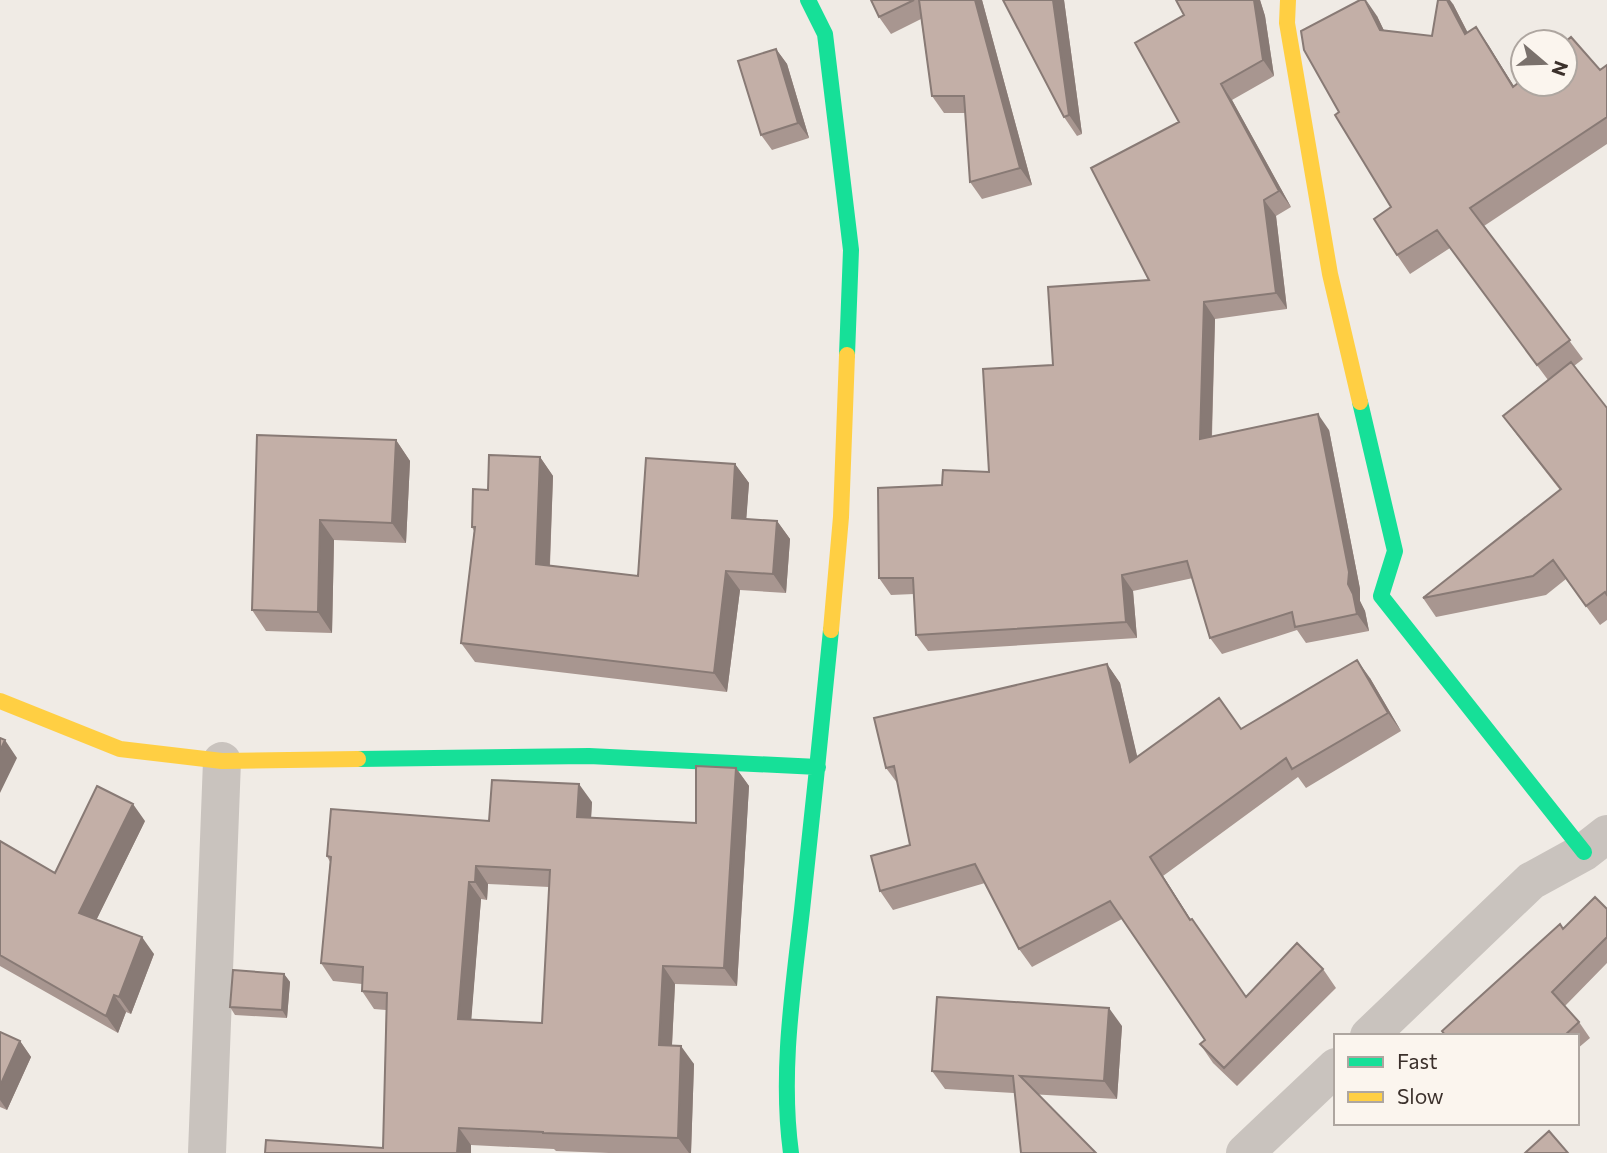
<svg xmlns="http://www.w3.org/2000/svg" width="1607" height="1153" font-family="Commissioner,sans-serif">
<rect width="100%" height="100%" fill="#f0ebe5"/>
<g fill="none" stroke-linecap="round" stroke-linejoin="round">
<path stroke="#c9c3be" stroke-width="38" d="M 1369,1036 L 1531,881 L 1584,852 L 1607,834
M 207,1153 L 222,761
M 1245,1153 L 1336,1067"/>
<path stroke="#16e098" stroke-width="16" d="M 808,0 L 825,34 L 851,250 L 847,355
M 1360,402 L 1395,551 L 1381,596 L 1584,852
M 358,759 L 589,756 L 818,767
M 791,1153 C 780,1073 793,990 802,910 C 812,817 822,723 831,630"/>
<path stroke="#ffcf43" stroke-width="16" d="M 1288,0 L 1287,23 L 1330,274 L 1360,402
M 831,630 L 841,517 L 847,355
M 0,701 L 120,749 L 222,761 L 358,759"/>
</g>
<path fill="#a89690" fill-rule="evenodd" d="M 871,0 L 982,0 L 1032,185 L 982,199 L 970,182 L 965,113 L 944,113 L 932,96 L 921,19 L 891,34 L 879,17 Z
M 1003,0 L 1064,0 L 1082,134 L 1077,136 L 1064,117 Z
M 1176,0 L 1260,0 L 1265,16 L 1274,76 L 1232,100 L 1291,207 L 1276,216 L 1287,309 L 1215,319 L 1212,437 L 1329,430 L 1360,589 L 1360,601 L 1365,611 L 1369,631 L 1306,643 L 1297,630 L 1222,654 L 1210,638 L 1193,578 L 1133,591 L 1137,638 L 928,651 L 916,635 L 914,594 L 891,595 L 879,578 L 942,485 L 989,472 L 1053,365 L 1149,280 L 1179,122 L 1184,15 Z
M 1453,4 L 1468,33 L 1476,27 L 1514,86 L 1600,70 L 1607,65 L 1607,144 L 1484,226 L 1583,359 L 1574,366 L 1607,408 L 1607,620 L 1600,625 L 1566,579 L 1546,595 L 1436,617 L 1423,598 L 1560,490 L 1517,435 L 1503,416 L 1548,380 L 1450,248 L 1410,274 L 1397,255 L 1391,207 L 1339,112 L 1377,16 L 1384,31 L 1432,36 Z
M 776,49 L 787,64 L 809,138 L 772,150 L 761,135 Z
M 257,435 L 396,440 L 410,461 L 406,543 L 334,540 L 332,633 L 266,631 L 252,610 Z
M 540,457 L 553,476 L 550,566 L 638,576 L 735,464 L 749,483 L 746,519 L 777,521 L 790,539 L 786,593 L 740,590 L 727,692 L 475,662 L 461,643 L 474,531 L 472,527 L 488,490 Z
M 1107,664 L 1120,683 L 1137,757 L 1241,729 L 1370,678 L 1401,731 L 1306,788 L 1298,777 L 1163,876 L 1191,920 L 1246,997 L 1323,969 L 1336,988 L 1237,1086 L 1213,1063 L 1200,1044 L 1205,1040 L 1122,919 L 1032,967 L 1019,949 L 985,883 L 893,910 L 880,891 L 910,845 L 898,784 L 886,768 Z
M 736,768 L 749,786 L 737,986 L 675,984 L 672,1046 L 694,1064 L 691,1153 L 609,1153 L 556,1151 L 554,1149 L 471,1145 L 471,1153 L 265,1153 L 383,1148 L 386,1010 L 374,1009 L 362,991 L 362,984 L 333,981 L 321,963 L 330,862 L 327,856 L 489,821 L 592,802 L 591,818 L 696,823 ZM 488,884 L 549,887 L 542,1023 L 471,1019 L 481,899 L 487,900 Z
M 145,821 L 96,920 L 154,954 L 131,1014 L 126,1012 L 118,1033 L 0,966 L 0,841 L 55,873 Z
M 1607,909 L 1607,963 L 1565,1006 L 1579,1022 L 1590,1038 L 1577,1049 L 1577,1036 L 1445,1036 L 1442,1031 L 1563,929 Z
M 284,974 L 290,982 L 287,1018 L 235,1015 L 230,1007 Z
M 1122,1026 L 1117,1099 L 945,1089 L 932,1071 Z
M 0,1032 L 20,1041 L 31,1057 L 7,1110 L 0,1107 Z"/>
<path fill="#887a75" d="M 975,0 L 982,0 L 1032,185 L 1020,168 Z
M 1053,0 L 1064,0 L 1082,134 L 1069,115 Z
M 1254,0 L 1260,0 L 1265,16 L 1274,76 L 1263,60 Z
M 1366,0 L 1377,16 L 1393,49 L 1380,30 Z
M 1447,0 L 1450,0 L 1453,4 L 1478,53 L 1465,34 Z
M 1476,27 L 1489,46 L 1526,106 L 1513,87 Z
M 776,49 L 787,64 L 809,138 L 798,123 Z
M 1221,84 L 1232,100 L 1291,207 L 1279,191 Z
M 1264,200 L 1276,216 L 1287,309 L 1276,293 Z
M 1204,302 L 1215,319 L 1211,456 L 1200,439 Z
M 1318,414 L 1329,430 L 1360,589 L 1360,601 L 1365,611 L 1369,631 L 1357,614 L 1348,584 Z
M 396,440 L 410,461 L 406,543 L 392,523 Z
M 540,457 L 553,476 L 549,583 L 536,564 Z
M 735,464 L 749,483 L 745,537 L 732,518 Z
M 320,520 L 334,540 L 332,633 L 318,612 Z
M 777,521 L 790,539 L 786,593 L 773,574 Z
M 726,571 L 740,590 L 727,692 L 714,673 Z
M 1122,575 L 1133,591 L 1137,638 L 1126,622 Z
M 1357,660 L 1370,678 L 1401,731 L 1388,713 Z
M 1107,664 L 1120,683 L 1143,781 L 1130,762 Z
M 5,740 L 17,758 L 0,793 L 0,751 Z
M 736,768 L 749,786 L 737,986 L 724,968 Z
M 579,784 L 592,802 L 590,835 L 577,817 Z
M 133,804 L 145,821 L 91,931 L 79,913 Z
M 1150,857 L 1163,876 L 1203,939 L 1190,920 Z
M 476,866 L 488,884 L 487,900 L 475,882 Z
M 469,882 L 481,899 L 470,1036 L 458,1019 Z
M 142,937 L 154,954 L 131,1014 L 119,997 Z
M 663,966 L 675,984 L 671,1063 L 659,1045 Z
M 284,974 L 290,982 L 287,1018 L 282,1010 Z
M 114,995 L 126,1012 L 118,1033 L 106,1016 Z
M 1109,1008 L 1122,1026 L 1117,1099 L 1104,1081 Z
M 20,1041 L 31,1057 L 7,1110 L 0,1100 L 0,1086 Z
M 681,1046 L 694,1064 L 691,1153 L 689,1153 L 678,1138 Z
M 459,1128 L 471,1145 L 471,1153 L 457,1153 Z"/>
<path fill="#c3afa7" stroke="#887a75" stroke-width="2" fill-rule="evenodd" d="M 871,0 L 914,0 L 879,17 Z
M 919,0 L 975,0 L 1020,168 L 970,182 L 964,96 L 932,96 Z
M 1003,0 L 1053,0 L 1069,115 L 1064,117 Z
M 1176,0 L 1254,0 L 1263,60 L 1221,84 L 1279,191 L 1264,200 L 1276,293 L 1204,302 L 1200,439 L 1318,414 L 1349,572 L 1348,584 L 1353,594 L 1357,614 L 1295,627 L 1292,612 L 1210,638 L 1187,561 L 1122,575 L 1126,622 L 916,635 L 913,578 L 879,578 L 878,488 L 942,485 L 943,470 L 989,472 L 983,369 L 1053,365 L 1048,287 L 1149,280 L 1091,168 L 1179,122 L 1135,43 L 1184,15 Z
M 1360,0 L 1365,0 L 1380,30 L 1432,36 L 1438,0 L 1447,0 L 1465,34 L 1476,27 L 1513,87 L 1523,79 L 1523,84 L 1565,84 L 1565,42 L 1571,37 L 1600,70 L 1607,65 L 1607,117 L 1470,208 L 1570,340 L 1537,365 L 1437,230 L 1397,255 L 1374,219 L 1391,207 L 1335,115 L 1339,112 L 1304,50 L 1301,31 Z
M 776,49 L 798,123 L 761,135 L 738,61 Z
M 1571,362 L 1607,408 L 1607,595 L 1605,592 L 1586,606 L 1553,560 L 1533,576 L 1423,598 L 1561,489 L 1503,416 Z
M 257,435 L 396,440 L 392,523 L 320,520 L 318,612 L 252,610 Z
M 489,455 L 540,457 L 536,564 L 638,576 L 646,458 L 735,464 L 732,518 L 777,521 L 773,574 L 726,571 L 714,673 L 461,643 L 475,527 L 472,527 L 473,489 L 488,490 Z
M 1357,660 L 1388,713 L 1292,769 L 1286,758 L 1150,857 L 1190,920 L 1192,919 L 1246,997 L 1297,943 L 1323,969 L 1224,1068 L 1200,1044 L 1205,1040 L 1110,901 L 1019,949 L 975,864 L 880,891 L 871,856 L 910,845 L 894,766 L 886,768 L 874,718 L 1107,664 L 1130,762 L 1219,698 L 1241,729 Z
M 0,738 L 5,740 L 0,751 Z
M 696,766 L 736,768 L 724,968 L 663,966 L 659,1045 L 681,1046 L 678,1138 L 543,1133 L 543,1132 L 459,1128 L 457,1153 L 265,1153 L 266,1140 L 383,1148 L 387,993 L 362,991 L 363,967 L 321,963 L 331,857 L 327,856 L 331,809 L 489,821 L 492,780 L 579,784 L 577,817 L 696,823 ZM 476,866 L 550,870 L 542,1023 L 458,1019 L 469,882 L 475,882 Z
M 97,786 L 133,804 L 79,913 L 142,937 L 119,997 L 114,995 L 106,1016 L 0,955 L 0,841 L 55,873 Z
M 1595,897 L 1607,909 L 1607,937 L 1552,992 L 1579,1022 L 1564,1036 L 1446,1036 L 1442,1031 L 1560,924 L 1563,929 Z
M 233,970 L 284,974 L 282,1010 L 230,1007 Z
M 937,997 L 1109,1008 L 1104,1081 L 1020,1076 L 1096,1153 L 1021,1153 L 1013,1076 L 932,1071 Z
M 0,1032 L 20,1041 L 0,1086 Z
M 1549,1131 L 1568,1153 L 1525,1153 Z"/>
<rect x="1334" y="1034" width="245" height="91" fill="#fbf5ee" stroke="#aea6a0" stroke-width="2"/>
<rect x="1348" y="1057" width="35" height="10" fill="#16e098" stroke="#aea6a0" stroke-width="2"/>
<text x="1397" y="1069" font-size="21" fill="#3b302b">Fast</text>
<rect x="1348" y="1092" width="35" height="10" fill="#ffcf43" stroke="#aea6a0" stroke-width="2"/>
<text x="1397" y="1104" font-size="21" fill="#3b302b">Slow</text>
<g transform="translate(1544 63) rotate(109)"><circle r="33" fill="#fbf5ee" stroke="#aea6a0" stroke-width="2"/>
<path d="M0-5L12 26L0 18L-12 26Z" fill="#7a716c"/>
<text y="-10" font-size="19" font-weight="bold" text-anchor="middle" fill="#3b302b">N</text>
</g>
</svg>
